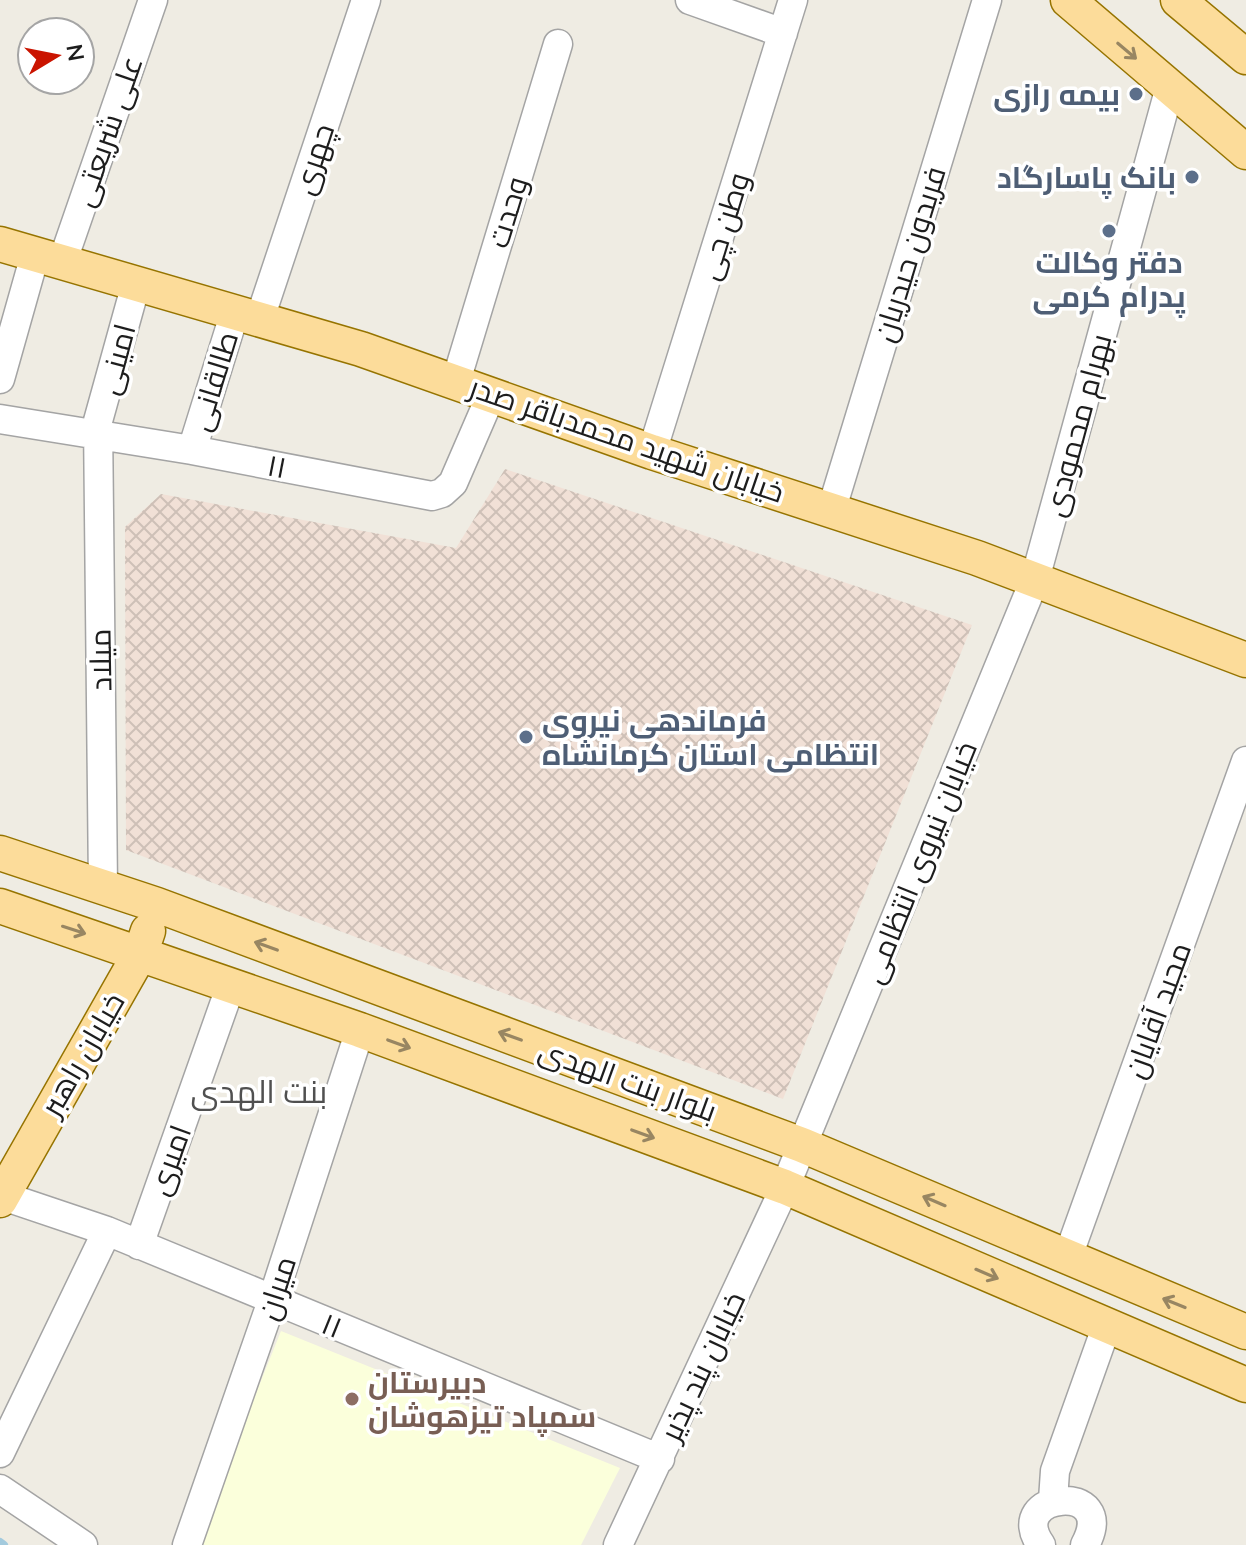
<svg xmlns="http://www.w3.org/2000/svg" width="1246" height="1545" font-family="Mulish,Cairo,sans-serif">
<defs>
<pattern id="military-cross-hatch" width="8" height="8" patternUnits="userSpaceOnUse" patternTransform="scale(2)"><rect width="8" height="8" fill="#f1e0d6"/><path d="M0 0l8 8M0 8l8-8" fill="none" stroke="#cec0b7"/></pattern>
</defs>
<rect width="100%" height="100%" fill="#efece3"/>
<path fill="#fbffdb" d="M 281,1331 L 620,1468 L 581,1545 L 195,1545 Z"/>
<path fill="url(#military-cross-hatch)" d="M 505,469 L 972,625 L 783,1099 L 126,850 L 125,527 L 161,494 L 456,548 Z"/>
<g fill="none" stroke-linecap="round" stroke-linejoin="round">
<path stroke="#a3cadd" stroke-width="8" d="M 0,1542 L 4,1545"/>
<defs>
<path id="minor" d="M 690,0 L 783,33
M 62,263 L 153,0
M 260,318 L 366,0
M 0,379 L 35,255
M 456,381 L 558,44
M 0,419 L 192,450 L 432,496 L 442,493 L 453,483 L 492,393
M 192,450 L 235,312
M 652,452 L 793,0
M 832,508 L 987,0
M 103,887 L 98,421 L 136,284
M 0,1195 L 107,1231 L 660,1459
M 139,1245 L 231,985
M 1067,1259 L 1246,761
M 0,1453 L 107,1231
M 0,1489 L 83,1545
M 1053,1500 L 1055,1471 L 1107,1325
M 187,1545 L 272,1301 L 360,1030
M 618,1545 L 785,1187 L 1035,579 L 1170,87
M 1041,1545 C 1003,1492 1120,1480 1085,1545"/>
<path id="major" d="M 1068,0 L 1246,152
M 1178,0 L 1246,57
M 0,244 L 361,349 L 652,452 L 977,558 L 1246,660
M 0,853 L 157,905 L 802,1145 L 1246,1332
M 0,906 L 360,1030 L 785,1187 L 1246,1385
M 0,1200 L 141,952 L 148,931"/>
</defs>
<use href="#minor" stroke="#a4a4a4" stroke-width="31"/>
<use href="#major" stroke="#967400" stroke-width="37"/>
<use href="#minor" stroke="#fff" stroke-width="28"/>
<use href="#major" stroke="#fcdc9a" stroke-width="34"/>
</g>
<defs><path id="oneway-shaft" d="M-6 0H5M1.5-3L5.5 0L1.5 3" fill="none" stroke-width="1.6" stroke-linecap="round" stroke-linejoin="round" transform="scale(2)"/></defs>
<g stroke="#988662">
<use href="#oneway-shaft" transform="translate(1127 51) rotate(40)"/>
<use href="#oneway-shaft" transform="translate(74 930) rotate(18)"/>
<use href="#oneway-shaft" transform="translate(266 946) rotate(-160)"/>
<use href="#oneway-shaft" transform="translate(510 1036) rotate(-160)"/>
<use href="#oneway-shaft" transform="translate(399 1044) rotate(20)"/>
<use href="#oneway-shaft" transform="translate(643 1134) rotate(20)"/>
<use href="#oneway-shaft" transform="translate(934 1201) rotate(-157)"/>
<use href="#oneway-shaft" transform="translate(987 1274) rotate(23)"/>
<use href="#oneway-shaft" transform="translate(1174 1303) rotate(-158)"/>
</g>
<g fill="#5c6f8a" stroke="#fff" stroke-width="3">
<circle cx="1136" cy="94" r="8"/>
<circle cx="1192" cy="177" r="8"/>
<circle cx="1109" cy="231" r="8"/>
<circle cx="526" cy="737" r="8"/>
</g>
<circle fill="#8d6e63" stroke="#fff" stroke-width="3" cx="352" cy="1399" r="8"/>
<g text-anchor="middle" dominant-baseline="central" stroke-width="7" stroke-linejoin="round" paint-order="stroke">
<g font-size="30" font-weight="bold" fill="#4e5e75" stroke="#fff" text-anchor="end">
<text x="1120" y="94">بیمه رازی</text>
<text x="1176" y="177">بانک پاسارگاد</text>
<text x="1109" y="262" text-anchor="middle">دفتر وکالت<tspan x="1109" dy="34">پدرام کرمی</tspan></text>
<text x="542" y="720" text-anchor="start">فرماندهی نیروی<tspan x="542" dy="34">انتظامی استان کرمانشاه</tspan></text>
</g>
<g font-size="30" fill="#1d1d1d" stroke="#fff">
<text transform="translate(107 131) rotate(-71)">علی شریعتی</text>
<text transform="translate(313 159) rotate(-72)">چهری</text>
<text transform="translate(507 212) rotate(-73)">وحدت</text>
<text transform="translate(723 226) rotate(-73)">وطن چی</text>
<text transform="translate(909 254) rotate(-73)">فریدون حیدریان</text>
<text transform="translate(116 359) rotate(-75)">امینی</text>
<text transform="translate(213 381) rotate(-73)">طالقانی</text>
<text transform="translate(1077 425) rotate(-75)">بهرام محمودی</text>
<text transform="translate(627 439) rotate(19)">خیابان شهید محمدباقر صدر</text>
<text transform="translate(277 466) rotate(11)">۱۱</text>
<text transform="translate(100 660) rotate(-91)">میلاد</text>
<text transform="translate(919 862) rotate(-68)">خیابان نیروی انتظامی</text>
<text transform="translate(1157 1010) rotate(-70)">مجید آقایان</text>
<text transform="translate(82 1054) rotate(-60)">خیابان راهبر</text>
<text transform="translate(628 1080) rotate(20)">بلوار بنت الهدی</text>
<text transform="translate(169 1160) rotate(-70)">امیری</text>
<text transform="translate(276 1288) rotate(-72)">میران</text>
<text transform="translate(332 1325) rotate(22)">۱۱</text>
<text transform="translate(702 1366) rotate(-65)">خیابان پند پذیر</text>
</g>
<g font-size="30" font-weight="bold" fill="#785e54" stroke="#fff" text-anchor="start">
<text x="368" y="1382">دبیرستان<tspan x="368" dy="34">سمپاد تیزهوشان</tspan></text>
</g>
<g font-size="32" fill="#505050" stroke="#fff">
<text x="259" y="1091">بنت الهدی</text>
</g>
</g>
<g transform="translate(56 56) rotate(80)"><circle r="38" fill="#ffffff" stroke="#a5a5a5" stroke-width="2"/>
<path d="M0-6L14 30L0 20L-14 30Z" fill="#ca1400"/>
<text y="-12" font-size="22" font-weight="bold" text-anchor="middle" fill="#1d1d1d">N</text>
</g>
</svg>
